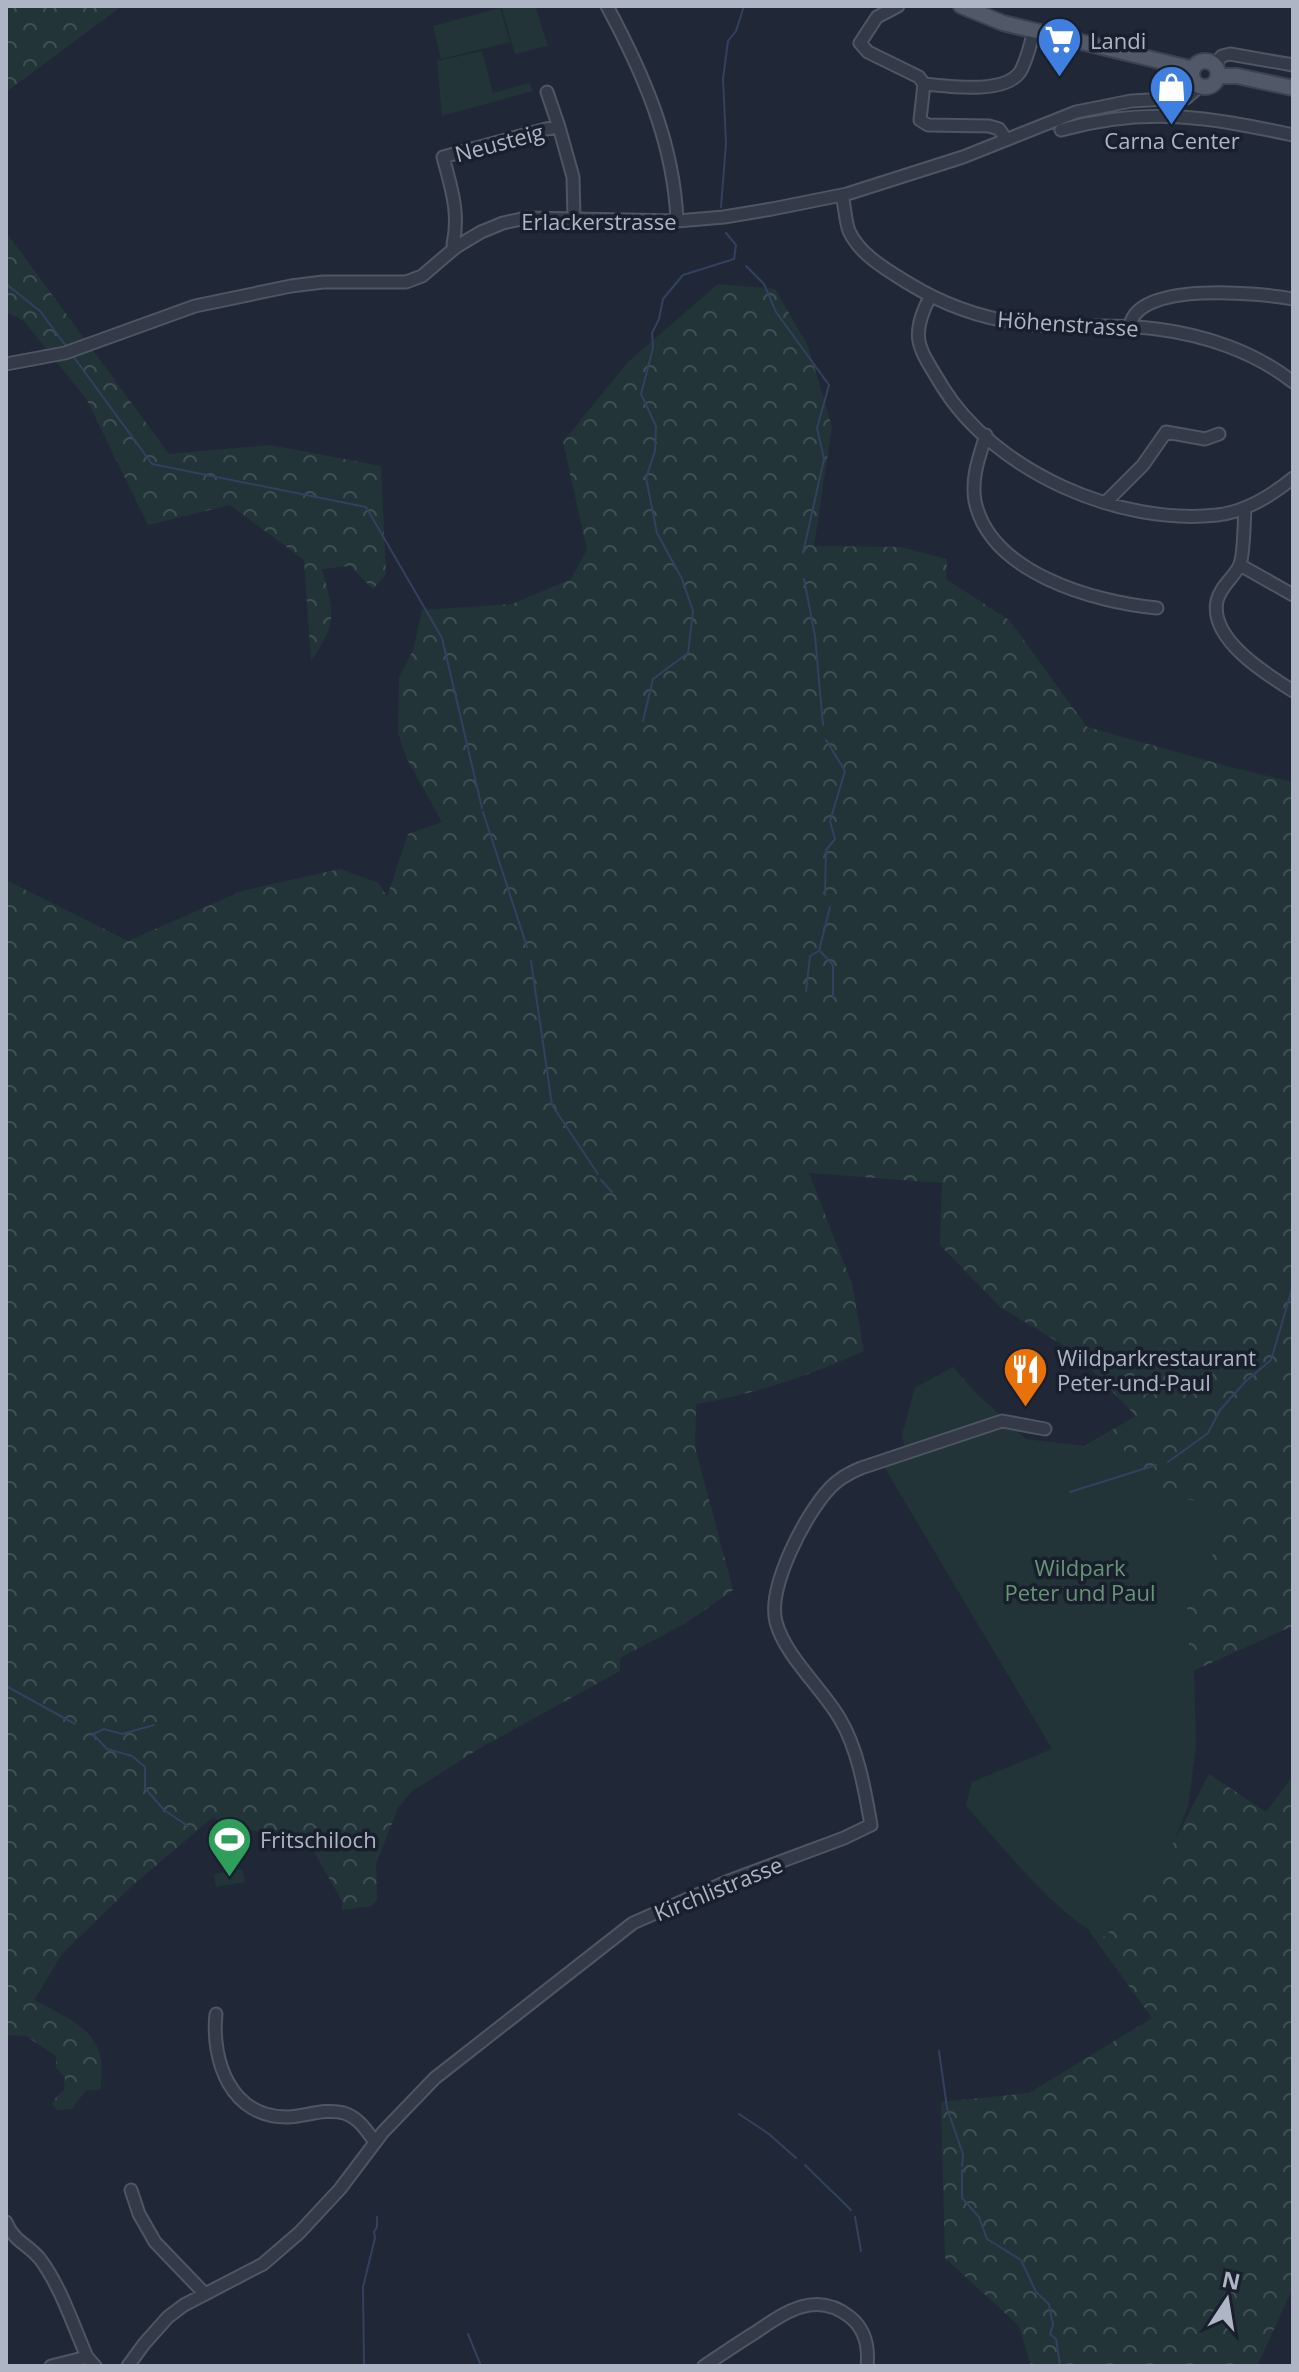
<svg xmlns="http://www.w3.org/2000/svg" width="1299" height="2372" font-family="'Open Sans',sans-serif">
<defs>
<pattern id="forest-crowns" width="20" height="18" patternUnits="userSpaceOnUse" patternTransform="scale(2)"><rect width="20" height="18" fill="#223438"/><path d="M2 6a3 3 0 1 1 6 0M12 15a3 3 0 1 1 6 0" fill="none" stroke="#404f53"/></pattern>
</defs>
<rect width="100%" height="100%" fill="#202837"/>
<path fill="url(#forest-crowns)" d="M 6,6 L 122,6 L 6,92 Z
M 6,232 L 169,454 L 270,445 L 381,466 L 386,574 L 373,589 L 350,566 L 322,569 C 334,612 338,622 311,661 L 304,560 L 230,505 L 148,525 L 87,400 L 24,321 L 6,312 Z
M 718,284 L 775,289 L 808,346 L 832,427 L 814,546 L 900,547 L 947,559 L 946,579 L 1009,620 L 1087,727 L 1230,767 L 1293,782 L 1293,1626 L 1193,1671 L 936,1456 L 902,1436 L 915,1388 L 953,1367 L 975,1392 L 1026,1439 L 1084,1446 L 1136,1416 L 1073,1351 L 1000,1307 L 940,1245 L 942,1183 L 809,1173 L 852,1284 L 864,1351 C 808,1376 757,1394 696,1404 L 695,1447 L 733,1590 L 686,1623 L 620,1658 L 620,1671 L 480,1748 L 411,1792 L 398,1808 L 376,1864 L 377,1899 L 372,1906 L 342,1910 L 342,1901 L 312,1848 L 212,1818 L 133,1885 L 62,1954 L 34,2000 C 77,2023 110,2033 100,2090 L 86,2090 L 72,2109 L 57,2110 L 52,2104 L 57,2096 L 64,2090 L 65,2078 L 56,2068 L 56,2056 L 26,2036 L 6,2035 L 6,880 L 128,941 L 242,891 L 340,869 L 379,883 L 387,897 L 408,834 L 442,822 L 407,759 L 398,733 L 399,678 L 414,648 L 422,610 L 512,604 L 571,579 L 587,550 L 563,442 L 628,362 Z
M 1209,1774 L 1266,1812 L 1293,1776 L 1293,2288 L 1257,2366 L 1031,2366 L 1019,2326 L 945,2258 L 941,2102 L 1029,2093 L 1152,2018 L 1090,1932 L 1109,1845 L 1176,1838 Z"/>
<path fill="#223438" d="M 501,6 L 535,6 L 548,46 L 515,54 Z
M 500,8 L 510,42 L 441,59 L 433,26 Z
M 482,51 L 493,93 L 529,83 L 533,91 L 442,116 L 437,61 Z
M 953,1367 L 1006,1436 L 1082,1448 L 1114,1434 L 1149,1492 L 1201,1502 L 1221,1519 L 1220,1540 L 1188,1603 L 1185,1625 L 1194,1669 L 1196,1746 L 1188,1807 L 1166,1861 L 1105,1937 C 1064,1925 997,1840 966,1806 L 972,1782 L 1052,1749 L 883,1465 L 907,1456 L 902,1436 L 915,1388 Z
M 242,1869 L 245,1882 L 216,1887 L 214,1874 Z"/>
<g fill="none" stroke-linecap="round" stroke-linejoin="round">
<path stroke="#33415f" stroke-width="2" d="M 721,207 L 726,143 L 723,79 L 728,41 L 736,31 L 744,6
M 746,266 L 764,284 L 776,312 L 829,385 L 817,428 L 824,459 L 803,553
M 6,284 L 40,311 L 66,346
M 73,356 L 152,464 L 366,507 L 442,638 L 482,808
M 804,579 L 815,636 L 823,725
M 643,721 L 653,679 L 688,653 L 693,611 L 682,579 L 657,533 L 646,478 L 655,451 L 656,426 L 641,394 L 653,348 L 652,333 L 659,319 L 663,299 L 683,275 L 734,259 L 736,245 L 726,233
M 483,812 L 527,947
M 825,895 L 826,850 L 835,839 L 830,821 L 845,771 L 826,740
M 821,952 L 833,965 L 833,998
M 531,961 L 552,1105 L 598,1174
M 806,991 L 810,956 L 819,951 L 830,907
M 601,1180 L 612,1192
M 1168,1462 L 1208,1433 L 1220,1410 L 1245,1382 L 1271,1360 L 1293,1286
M 1070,1492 L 1156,1465
M 6,1686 L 75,1724
M 154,1725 L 122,1734 L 104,1729 L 93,1734 L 107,1749 L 132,1756 L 145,1767 L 145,1788 L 164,1810 L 188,1826
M 939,2051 L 947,2108 L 963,2154 L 962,2166
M 739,2114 L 769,2134 L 796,2158
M 805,2165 L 851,2210
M 962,2170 L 962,2198 L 979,2217 L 987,2239 L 1021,2260 L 1036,2292 L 1049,2304 L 1053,2325 L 1050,2334 L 1056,2339 L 1060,2366
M 855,2217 L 861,2251
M 468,2334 L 481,2366
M 364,2366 L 363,2287 L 375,2238 L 374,2232 L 377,2227 L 377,2217"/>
<defs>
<path id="minor" d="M 607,6 C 643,73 674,143 677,221
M 898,6 L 877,17 L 860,43 L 868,52 L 919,77 L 924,84 L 920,120 L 928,125 L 989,126 L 999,129 L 1006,139
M 1214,65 L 1222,56 L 1230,54 L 1293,65
M 924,84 C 947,86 1004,95 1020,72 C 1027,60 1031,43 1034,30
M 547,92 L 559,127
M 1061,130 C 1147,106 1208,117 1293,135
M 842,195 C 845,207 845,220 849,231 C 860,255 887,270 908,283 C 947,307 989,321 1035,325 C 1075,328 1117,323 1157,329 C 1205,335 1255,352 1293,382
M 456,247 L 453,244 C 460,213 451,187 443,157 L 546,129 L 559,127 L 573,177 L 574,218
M 930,297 C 908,339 920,349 942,386 C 994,471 1119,526 1217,515 C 1246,512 1271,496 1293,478
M 1130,327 C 1135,280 1261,293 1293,299
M 6,364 L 65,353 L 195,306 L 291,286 L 323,282 L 406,282 L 422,276 L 456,247 L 481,232 L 503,223 L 526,218 L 677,221 L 724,217 L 772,209 L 847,194 L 963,157 L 1076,112 L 1131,101 L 1186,98 L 1200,86
M 986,435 C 979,457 971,478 975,501 C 990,573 1094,602 1157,608
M 1106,502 L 1143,465 L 1166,432 L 1205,439 L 1219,434
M 1245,509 C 1244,522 1244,554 1240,564 C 1236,576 1220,586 1217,601 C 1209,639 1266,674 1293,691
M 1240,565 L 1293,595
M 216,2014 C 211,2061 231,2118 288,2117 C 306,2116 326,2108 344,2113 C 359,2118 366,2130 375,2142
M 131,2190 L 139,2214 L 155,2242 L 205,2294
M 6,2222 C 14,2242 28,2244 40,2259 C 61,2287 73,2325 87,2357 L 95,2366
M 51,2366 L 87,2357
M 128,2366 L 144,2344 L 168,2317 L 184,2305 L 263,2264 L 299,2233 L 340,2189 L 383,2132 L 435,2078 L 633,1923 L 726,1882 L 844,1838 L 871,1825 C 865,1791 858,1749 840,1719 C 822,1688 785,1656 776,1622 C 767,1587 806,1513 830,1488 C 839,1478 849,1473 861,1468 L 1002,1421 L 1045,1429
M 704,2366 C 721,2355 738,2343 756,2332 C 785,2312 816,2290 850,2317 C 865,2329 869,2347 867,2366"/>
<path id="major" d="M 961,6 L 1003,23 L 1193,69
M1192 74a13 13 0 1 1 26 0a13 13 0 1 1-26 0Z
M 1219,76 L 1237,76 L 1293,88"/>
</defs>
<use href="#minor" stroke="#4e5563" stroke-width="15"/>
<use href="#major" stroke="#3d4351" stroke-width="18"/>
<use href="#minor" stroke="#343a48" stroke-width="11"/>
<use href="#major" stroke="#515968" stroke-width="14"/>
</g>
<defs>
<symbol id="supermarket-pin" viewBox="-11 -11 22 30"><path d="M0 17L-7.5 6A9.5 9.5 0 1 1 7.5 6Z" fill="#3f7fe0" stroke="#191f2c"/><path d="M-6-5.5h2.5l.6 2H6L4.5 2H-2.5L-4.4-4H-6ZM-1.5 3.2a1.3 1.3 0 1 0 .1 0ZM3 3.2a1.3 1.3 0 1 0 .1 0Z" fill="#fff"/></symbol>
<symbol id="shop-pin" viewBox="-11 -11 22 30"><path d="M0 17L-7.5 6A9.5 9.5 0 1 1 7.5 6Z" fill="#3f7fe0" stroke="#191f2c"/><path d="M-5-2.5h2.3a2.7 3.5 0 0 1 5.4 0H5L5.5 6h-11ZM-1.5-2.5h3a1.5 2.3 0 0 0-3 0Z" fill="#fff"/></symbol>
<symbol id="restaurant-pin" viewBox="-11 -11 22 30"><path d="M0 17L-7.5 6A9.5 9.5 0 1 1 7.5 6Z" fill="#e8710a" stroke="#191f2c"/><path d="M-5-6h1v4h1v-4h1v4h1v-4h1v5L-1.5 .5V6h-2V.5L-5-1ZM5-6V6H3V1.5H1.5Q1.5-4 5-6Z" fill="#fff"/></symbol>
<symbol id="stadium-pin" viewBox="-11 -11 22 30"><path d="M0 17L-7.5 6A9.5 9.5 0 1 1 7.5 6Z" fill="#2e9e5b" stroke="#191f2c"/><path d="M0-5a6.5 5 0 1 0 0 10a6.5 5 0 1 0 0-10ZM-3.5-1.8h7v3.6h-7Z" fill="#fff"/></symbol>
</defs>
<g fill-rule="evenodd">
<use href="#supermarket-pin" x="1034" y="14" width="51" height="69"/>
<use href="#shop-pin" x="1146" y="62" width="51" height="69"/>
<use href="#restaurant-pin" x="1000" y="1344" width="51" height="69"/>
<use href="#stadium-pin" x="204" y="1814" width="51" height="69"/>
</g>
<g text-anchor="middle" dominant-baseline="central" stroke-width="7" stroke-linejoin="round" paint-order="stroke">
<g font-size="22" fill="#aeb5c5" stroke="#191f2c" text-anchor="start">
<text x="1090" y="40">Landi</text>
<text x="1172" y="140" text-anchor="middle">Carna Center</text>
<text x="1057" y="1357">Wildparkrestaurant<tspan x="1057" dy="25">Peter-und-Paul</tspan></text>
<text x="260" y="1839">Fritschiloch</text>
</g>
<g font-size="22" fill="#aeb5c5" stroke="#191f2c">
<text transform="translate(499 142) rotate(-15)">Neusteig</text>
<text x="599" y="221">Erlackerstrasse</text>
<text transform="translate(1068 323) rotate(4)">Höhenstrasse</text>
<text transform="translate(718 1888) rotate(-22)">Kirchlistrasse</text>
</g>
<g font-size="22" fill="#669575" stroke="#191f2c">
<text x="1080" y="1567">Wildpark<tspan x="1080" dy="25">Peter und Paul</tspan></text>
</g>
</g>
<rect width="1299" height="2372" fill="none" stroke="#aeb5c5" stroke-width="16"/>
<g transform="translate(1227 2300) rotate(12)" stroke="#191f2c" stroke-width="6" paint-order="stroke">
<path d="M0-6L14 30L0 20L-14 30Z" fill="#aeb5c5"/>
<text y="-12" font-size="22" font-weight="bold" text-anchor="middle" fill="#aeb5c5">N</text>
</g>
</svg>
